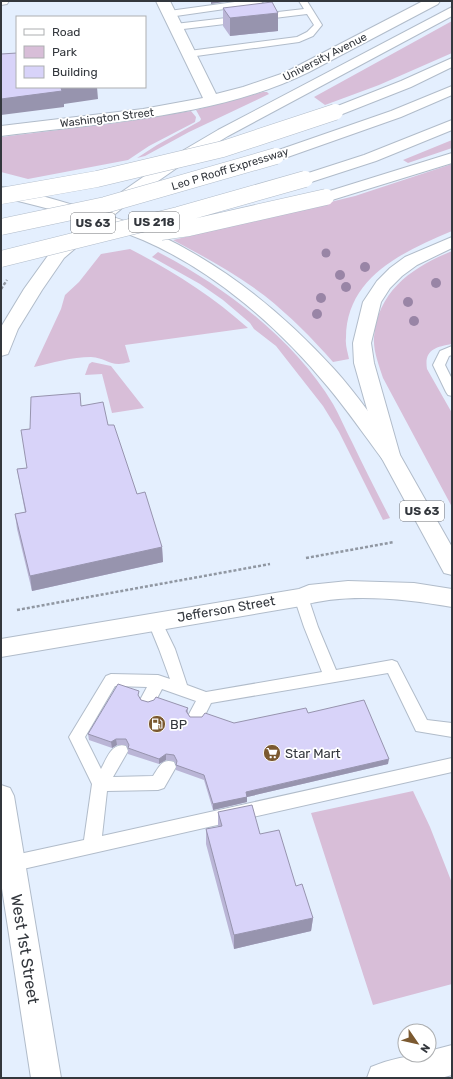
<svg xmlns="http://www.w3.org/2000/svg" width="453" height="1079" font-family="Rubik,sans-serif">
<rect width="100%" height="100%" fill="#e4effe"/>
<path fill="#d8bed8" d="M 452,21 L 452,53 L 379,85 L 325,105 L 314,97 Z
M 263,92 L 267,92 L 269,94 L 189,132 L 145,156 L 137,158 L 157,145 L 200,121 L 201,119 L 196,110 Z
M 191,111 L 196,117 L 195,122 L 149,146 L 128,160 L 28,179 L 1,172 L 1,137 L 116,123 Z
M 452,140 L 452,148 L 408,163 L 403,160 Z
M 452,164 L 452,231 C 404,251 346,277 346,338 C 345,345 348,353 349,359 L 333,362 C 312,338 290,316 265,296 C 236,274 205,257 173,240 L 355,196 Z
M 130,249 C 173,271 212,296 248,328 L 125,345 L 130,362 C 110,368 108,358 91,357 C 72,357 52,363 34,367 L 61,309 L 65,295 L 79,282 L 101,254 Z
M 452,251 L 452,344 C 435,347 424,350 427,369 L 452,413 L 452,507 L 383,378 C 379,365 373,351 374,337 C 378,290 413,267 452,251 Z
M 158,252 C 225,287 294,339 333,404 C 340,416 345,429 352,442 C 364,467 377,493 390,518 L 383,520 L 339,432 L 323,406 L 276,346 L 254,329 L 250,323 L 223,300 L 200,284 L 152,257 Z
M 92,362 L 111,366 L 144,408 L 112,413 L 102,374 L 85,375 L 89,364 Z
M 413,791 L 430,827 L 452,883 L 452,984 L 373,1005 L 311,813 Z"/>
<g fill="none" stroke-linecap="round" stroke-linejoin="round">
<defs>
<path id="lane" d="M 242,1 L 264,1 L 260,4 L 169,17 L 165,14 L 169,11 Z
M 299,1 L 307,1 L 322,25 L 313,36 L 299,42 L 189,57 L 184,54 L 189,51 L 297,37 L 307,32 L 314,25 L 307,14 L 175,30 L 171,27 L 175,24 L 304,9 Z
M 452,346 L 452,355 L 449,356 L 445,365 L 452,379 L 452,396 L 448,395 L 446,392 L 433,365 L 440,351 Z
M 301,592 L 306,593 L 308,597 L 318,627 L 336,670 L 392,660 L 397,662 L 427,720 L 452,723 L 452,737 L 416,731 L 388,673 L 211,703 L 202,721 L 196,722 L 190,721 L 188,716 L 196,701 L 162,689 L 154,704 L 148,706 L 142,704 L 140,700 L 147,687 L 115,686 L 85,737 L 101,769 C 107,758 112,742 126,746 L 128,751 L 113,777 L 153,776 C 159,767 162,758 174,762 L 176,767 L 164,788 L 158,790 L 107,791 L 102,836 L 452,758 L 452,772 L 1,874 L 1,858 L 84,840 L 92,784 L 69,737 L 106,676 L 111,674 L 158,675 L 170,679 L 159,649 L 148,622 L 150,618 L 155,616 L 160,618 L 175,649 L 187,685 L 206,692 L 322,672 L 304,627 L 294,597 L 296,593 Z"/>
<path id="secondary" d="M 1,1 L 9,1 L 7,4 L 1,5 Z
M 156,1 L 170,1 L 216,94 L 243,87 L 284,73 L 423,1 L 440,1 L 438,4 L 309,72 C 218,117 101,123 1,136 L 1,126 L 143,109 L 203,98 Z
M 348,581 L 414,583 L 452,589 L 452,607 C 407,599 345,592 301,606 L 1,657 L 1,639 L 299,589 L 309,585 Z
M 452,1045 L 452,1075 L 441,1078 L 367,1078 L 371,1067 C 390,1059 409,1055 429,1055 L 429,1051 Z"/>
<path id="primary" d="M 1,187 C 23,189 55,200 77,206 C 104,214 132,222 157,234 C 225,266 284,314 334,369 C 357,394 376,423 397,450 L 400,455 L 397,460 L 390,462 L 383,460 C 365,436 348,411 328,387 C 279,327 214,271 143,240 C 97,221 49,208 1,197 Z"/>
<path id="highway" d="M 452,7 L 452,16 L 228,136 L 184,163 L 135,197 L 64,258 L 42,290 L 18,329 L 8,354 L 1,356 L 1,327 L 24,289 L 52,250 L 123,191 L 172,157 L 218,130 Z
M 452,58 L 452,67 L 411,87 L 340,115 L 335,117 L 330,115 L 327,112 L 330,109 L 401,81 Z
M 452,86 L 452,95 L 401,117 L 282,159 L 276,161 L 270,159 L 268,156 L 270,153 L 391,111 Z
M 452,120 L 452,130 L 376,161 L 305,184 L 299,182 L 297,179 L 299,176 L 364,155 Z
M 452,153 L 452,163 L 332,200 L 326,202 L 320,200 L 318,197 L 320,194 Z
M 452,237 L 452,248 L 417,265 L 402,276 L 390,288 L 381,302 L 371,343 L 374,363 L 400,455 L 452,547 L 452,575 L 444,573 L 380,455 L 354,363 L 353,343 L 363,302 L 377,281 L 390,268 L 405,257 Z
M 1,785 L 10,788 L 14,796 L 61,1078 L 31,1078 L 1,882 Z"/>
</defs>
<use href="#lane" stroke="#b1bcca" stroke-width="2"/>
<use href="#secondary" stroke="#b1bcca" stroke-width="2"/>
<use href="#primary" stroke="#b1bcca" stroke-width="2"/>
<use href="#highway" stroke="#b1bcca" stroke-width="2"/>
<path stroke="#9097a2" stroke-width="2.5" stroke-dasharray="3 2" stroke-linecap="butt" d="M 1,289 L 7,280
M 306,558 L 394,542
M 17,610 L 270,564"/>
<use href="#lane" fill="#fff" fill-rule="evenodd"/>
<use href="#secondary" fill="#fff" fill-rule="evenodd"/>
<use href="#primary" fill="#fff" fill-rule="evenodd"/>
<use href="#highway" fill="#fff" fill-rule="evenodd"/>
<defs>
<path id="highway-bridge" d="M 1,196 L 97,179 L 223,149 L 335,112
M 1,227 L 105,205 L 276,156
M 161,232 L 189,228 L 326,197
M 1,259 L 178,215 L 305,179"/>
</defs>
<use href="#highway-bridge" stroke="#b1bcca" stroke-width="17" stroke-linecap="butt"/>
<use href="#highway-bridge" stroke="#fff" stroke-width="16"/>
</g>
<g fill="#9985a6">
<circle cx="326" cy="253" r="4.5"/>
<circle cx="365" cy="267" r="5"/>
<circle cx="340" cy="275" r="5"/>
<circle cx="436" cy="283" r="5"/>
<circle cx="346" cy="287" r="5"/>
<circle cx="321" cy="298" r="5"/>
<circle cx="408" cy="302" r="5"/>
<circle cx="317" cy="314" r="5"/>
<circle cx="414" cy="321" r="5"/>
</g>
<path fill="#bab5d6" d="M 223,8 L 278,13 L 278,31 L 230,36 L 223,26 Z
M 80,393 L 81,406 L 108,425 L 137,494 L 162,547 L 163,562 L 32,591 L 17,529 L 15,514 L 25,512 L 17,469 L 27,468 Z
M 140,697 L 141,700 L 148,702 L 188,708 L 188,713 L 190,717 L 234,723 L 308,713 L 388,764 L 247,797 L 247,802 L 213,810 L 204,780 L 176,770 L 176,764 L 174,761 L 166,760 L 159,764 L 128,754 L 128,748 L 126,745 L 117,745 L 112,748 L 89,740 L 88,734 Z
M 218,812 L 260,834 L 296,886 L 313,918 L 311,931 L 234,949 L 206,844 L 206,829 L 218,827 Z"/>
<path fill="#9794ae" d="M 211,1 L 231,1 L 211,4 Z
M 278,13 L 278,31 L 230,36 L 230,18 Z
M 66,87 L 97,87 L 98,99 L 64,104 L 64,107 L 1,115 L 1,99 Z
M 162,547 L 163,562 L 32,591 L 30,576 Z
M 116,739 L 117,745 L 112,748 L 111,742 Z
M 166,754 L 166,760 L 159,764 L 159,759 Z
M 389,759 L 388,764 L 247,797 L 247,802 L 213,810 L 213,804 L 246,792 Z
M 313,918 L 311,931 L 234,949 L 234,935 Z"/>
<path fill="#d8d3f9" stroke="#9794ae" d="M 272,2 L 278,13 L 230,18 L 223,8 Z
M 17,53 L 17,87 L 66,87 L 61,88 L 62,91 L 1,99 L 1,54 Z
M 80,393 L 81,406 L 103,402 L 108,425 L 114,425 L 137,494 L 145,492 L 162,547 L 30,576 L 15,514 L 26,512 L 17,469 L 27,468 L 21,430 L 30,429 L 31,397 Z
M 118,684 L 139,691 L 138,695 L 141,700 L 148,702 L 154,700 L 156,697 L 188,708 L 186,711 L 190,717 L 202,717 L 205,713 L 234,723 L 306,708 L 308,713 L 364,700 L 389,759 L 246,792 L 247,797 L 213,804 L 204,775 L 176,765 L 177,761 L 174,755 L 166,754 L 159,759 L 128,748 L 129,745 L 126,739 L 116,739 L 111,742 L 88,734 Z
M 252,805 L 260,834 L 279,830 L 296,886 L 302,884 L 313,918 L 234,935 L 206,829 L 222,826 L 218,812 Z"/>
<defs>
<symbol id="fuel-disc" viewBox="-11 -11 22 22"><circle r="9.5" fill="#7b5930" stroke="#fff"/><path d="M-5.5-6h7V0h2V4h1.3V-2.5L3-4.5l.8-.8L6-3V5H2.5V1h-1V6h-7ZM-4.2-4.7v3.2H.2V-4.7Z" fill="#fff"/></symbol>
<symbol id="supermarket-disc" viewBox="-11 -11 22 22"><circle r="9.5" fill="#7b5930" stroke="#fff"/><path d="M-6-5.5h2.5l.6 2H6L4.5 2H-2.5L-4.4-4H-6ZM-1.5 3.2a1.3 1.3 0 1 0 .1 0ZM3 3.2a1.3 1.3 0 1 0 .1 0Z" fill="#fff"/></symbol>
</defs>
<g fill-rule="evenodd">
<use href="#fuel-disc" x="147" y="714" width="20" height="20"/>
<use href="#supermarket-disc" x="262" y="743" width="20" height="20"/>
</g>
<g text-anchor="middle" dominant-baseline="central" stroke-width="3.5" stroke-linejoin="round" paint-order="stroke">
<g font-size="11" fill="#33373d" stroke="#fff">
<text transform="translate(325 57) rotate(-27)">University Avenue</text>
<text transform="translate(107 118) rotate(-7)">Washington Street</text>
<text transform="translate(230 169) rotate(-17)">Leo P Rooff Expressway</text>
</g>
<g fill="#fff" stroke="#707377" stroke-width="1">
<rect x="129" y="212" width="50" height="20" rx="3"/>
<rect x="71" y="213" width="44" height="20" rx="3"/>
<rect x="400" y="501" width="44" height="20" rx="3"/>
</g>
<g font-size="12" font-weight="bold" fill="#33373d">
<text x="154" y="222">US 218</text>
<text x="93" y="223">US 63</text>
<text x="422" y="511">US 63</text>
</g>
<g font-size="13" fill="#33373d" stroke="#fff">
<text transform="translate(226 609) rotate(-10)">Jefferson Street</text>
</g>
<g font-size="13" fill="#33373d" stroke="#fff" text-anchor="start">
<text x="170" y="724">BP</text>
<text x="285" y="753">Star Mart</text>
</g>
<g font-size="16" fill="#33373d" stroke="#fff">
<text transform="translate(25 949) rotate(81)">West 1st Street</text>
</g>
</g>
<rect width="453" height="1079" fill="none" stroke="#33373d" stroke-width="4"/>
<rect x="16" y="16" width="130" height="72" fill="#ffffff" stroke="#adafb1"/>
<rect x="24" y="29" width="20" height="6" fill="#ffffff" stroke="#adafb1"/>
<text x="52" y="36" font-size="12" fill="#33373d">Road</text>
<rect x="24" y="46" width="20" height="12" fill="#d8bed8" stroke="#adafb1"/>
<text x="52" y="56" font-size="12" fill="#33373d">Park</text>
<rect x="24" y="66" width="20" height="12" fill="#d8d3f9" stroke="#adafb1"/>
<text x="52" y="76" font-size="12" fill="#33373d">Building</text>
<g transform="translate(417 1043) rotate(124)"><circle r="19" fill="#ffffff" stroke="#adafb1"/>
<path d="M0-3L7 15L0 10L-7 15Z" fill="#7b5930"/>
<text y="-6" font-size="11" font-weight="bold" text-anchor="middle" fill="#33373d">N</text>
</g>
</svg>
